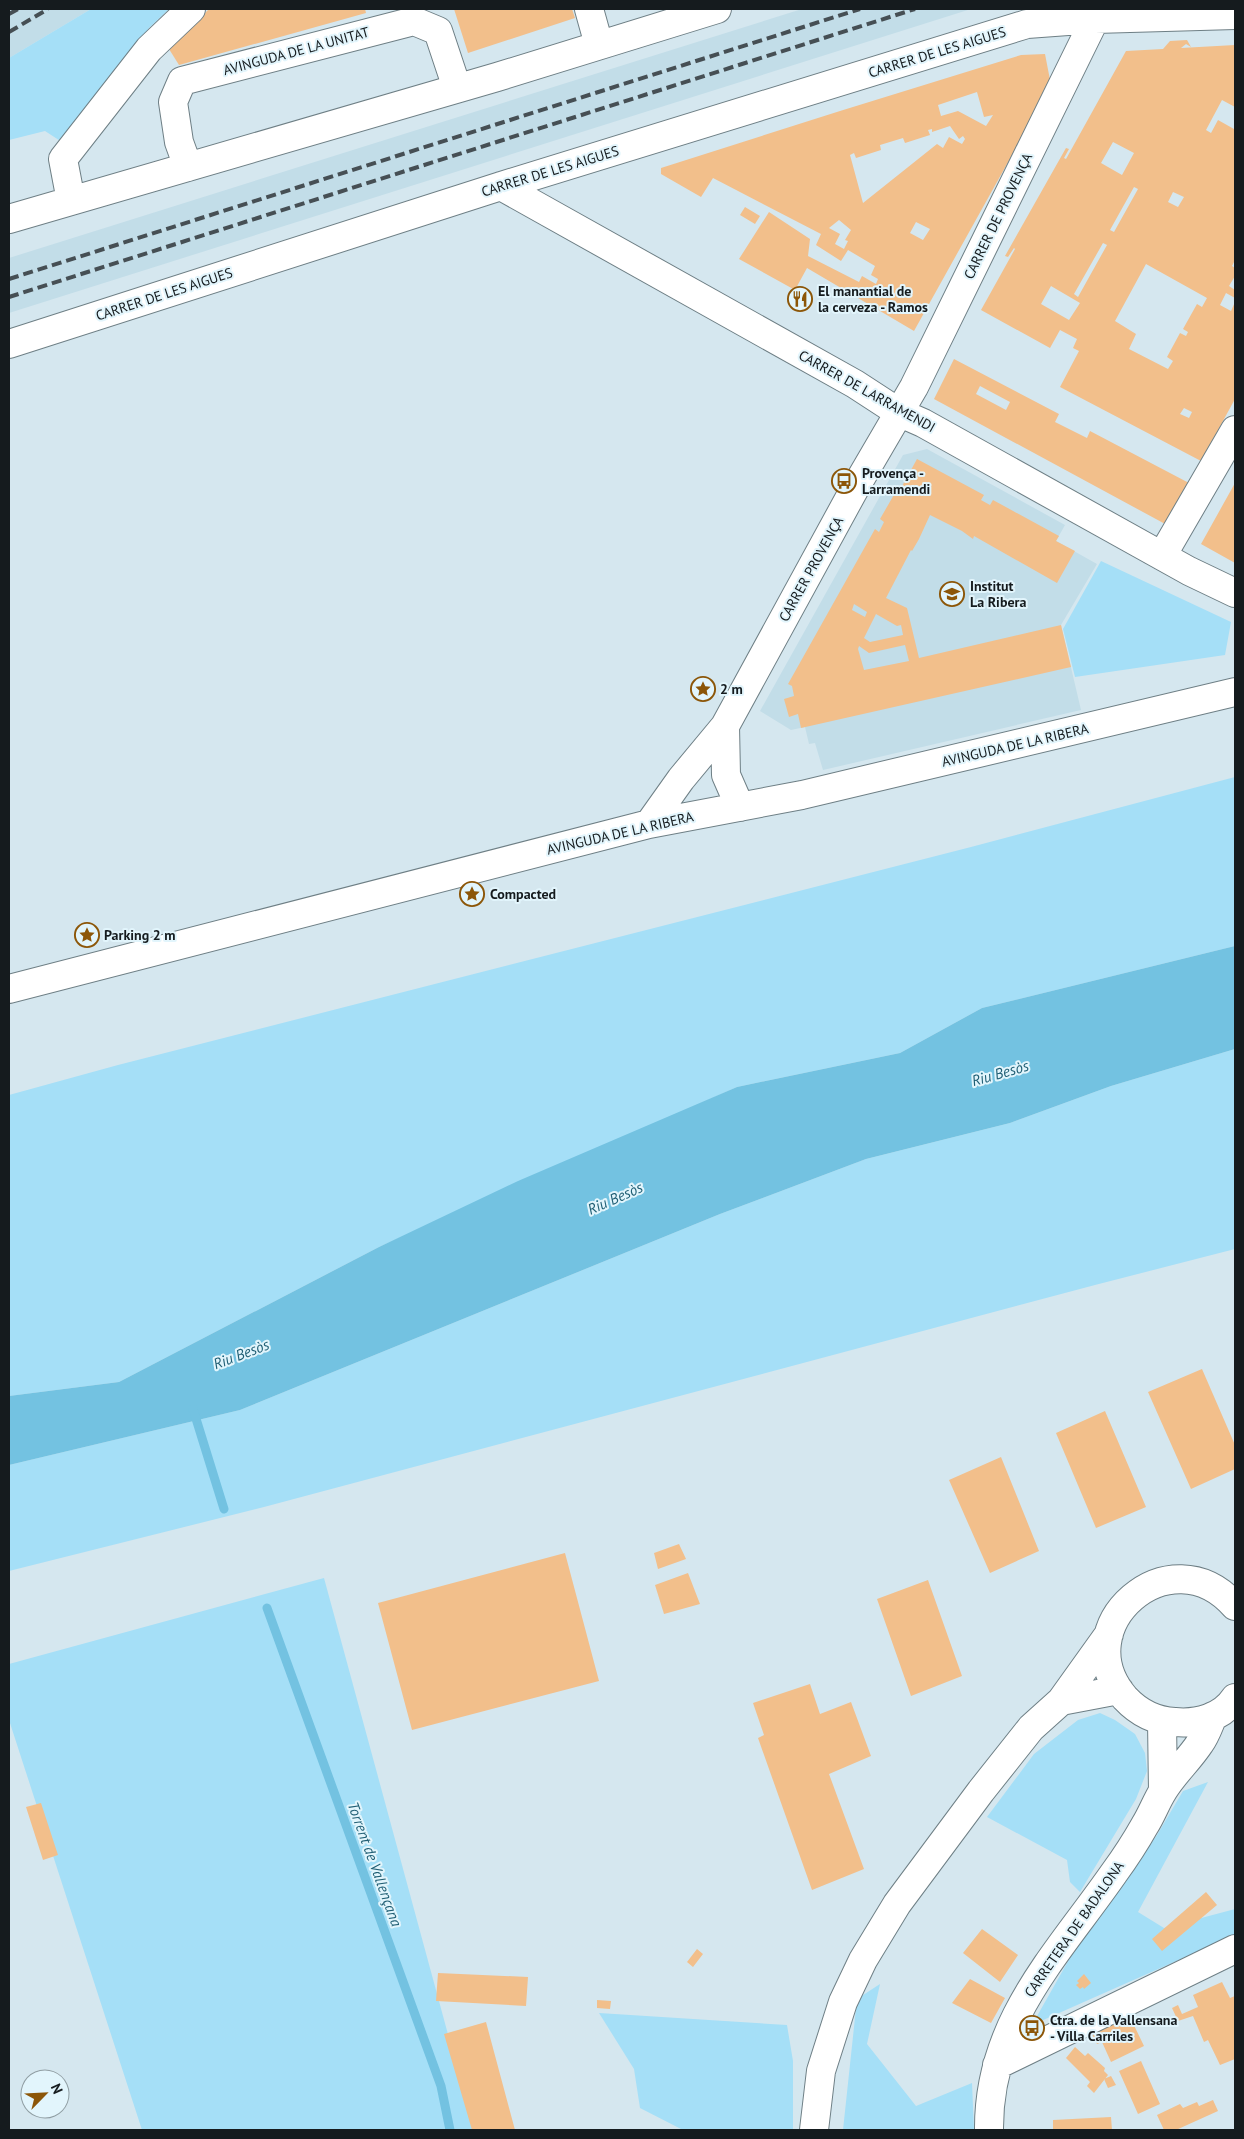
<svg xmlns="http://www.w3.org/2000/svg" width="1244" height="2139" font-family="'PT Sans',sans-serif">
<rect width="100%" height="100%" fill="#d5e7ef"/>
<path fill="#c2dde8" d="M 9,9 L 91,9 L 9,58 Z
M 802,9 L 971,9 L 9,313 L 9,258 Z
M 927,449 L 1065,525 L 1056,541 L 1097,564 L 1061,625 L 1081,710 L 823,770 L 815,743 L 809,744 L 805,727 L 791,730 L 760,711 L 903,455 Z"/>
<path fill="#a5dff7" d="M 91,9 L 169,9 L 149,28 L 65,144 L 45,131 L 9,140 L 9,58 Z
M 1101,561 L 1231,622 L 1225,655 L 1075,677 L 1063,629 Z
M 1235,777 L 1235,946 L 982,1008 L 900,1053 L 737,1087 L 379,1247 L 119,1382 L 9,1396 L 9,1095 L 118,1065 L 971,847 Z
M 1235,1049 L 1235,1249 L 1095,1285 L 264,1507 L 9,1571 L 9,1465 L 240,1410 L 720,1214 L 866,1159 L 1010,1123 L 1111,1086 Z
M 324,1578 L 474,2130 L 142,2130 L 9,1720 L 9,1664 Z
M 1100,1713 L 1115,1720 L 1135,1734 L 1145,1753 L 1147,1771 L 1136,1799 L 1080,1892 L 1070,1882 L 1067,1860 L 987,1817 L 1034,1754 L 1078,1720 Z
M 1208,1782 L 1138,1912 L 1164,1928 L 1235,1909 L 1235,1935 L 1032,2025 L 1071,1956 L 1157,1835 L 1183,1791 Z
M 880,1984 L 867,2044 L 916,2106 L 972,2083 L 974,2130 L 843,2130 L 857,1999 Z
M 599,2013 L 787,2025 L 793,2061 L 793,2130 L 683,2130 L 640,2108 L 634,2069 Z"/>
<path fill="#73c2e1" d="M 1235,946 L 1235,1049 L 1111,1086 L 1010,1123 L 866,1159 L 720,1214 L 240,1410 L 9,1465 L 9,1396 L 119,1382 L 379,1247 L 518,1181 L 737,1087 L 900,1053 L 982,1008 Z"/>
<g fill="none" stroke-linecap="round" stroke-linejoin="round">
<path stroke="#73c2e1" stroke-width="9" d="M 193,1409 L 224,1509
M 267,1608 L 441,2086 L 450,2130"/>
</g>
<path fill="#f2bf8b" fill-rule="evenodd" d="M 209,9 L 365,9 L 366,13 L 179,65 L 169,49 Z
M 454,9 L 572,9 L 575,18 L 468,53 Z
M 1187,40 L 1191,47 L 1186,44 L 1181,48 L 1235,45 L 1235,107 L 1222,100 L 1206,130 L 1211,133 L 1218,120 L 1234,129 L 1235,126 L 1235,260 L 1232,266 L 1235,268 L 1235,276 L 1229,286 L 1235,290 L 1235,298 L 1226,293 L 1220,305 L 1231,311 L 1235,302 L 1235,399 L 1201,461 L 1060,387 L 1079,351 L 1073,348 L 1077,339 L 1060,330 L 1050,348 L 981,310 L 1015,249 L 1014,248 L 1008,257 L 1005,256 L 1066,148 L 1069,149 L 1064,158 L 1066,159 L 1126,51 L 1163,49 L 1170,41 ZM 1113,142 L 1134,153 L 1122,175 L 1101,163 ZM 1134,187 L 1138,189 L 1114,232 L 1110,230 ZM 1173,192 L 1184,197 L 1178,207 L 1168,202 ZM 1103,243 L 1107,245 L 1078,297 L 1074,294 ZM 1146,264 L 1207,298 L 1202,307 L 1197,304 L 1183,329 L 1188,332 L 1186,336 L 1180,333 L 1167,357 L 1173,361 L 1168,369 L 1129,349 L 1136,334 L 1115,321 ZM 1051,286 L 1080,303 L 1069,320 L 1041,304 ZM 1184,408 L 1192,412 L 1189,418 L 1180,414 Z
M 1045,54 L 1051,85 L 914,331 L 807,268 L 795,290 L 739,259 L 769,212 L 810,239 L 808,256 L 859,282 L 862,276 L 876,284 L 878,279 L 871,275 L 875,266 L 848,250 L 841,261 L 816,245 L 821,234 L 713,178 L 701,197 L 661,174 L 661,168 L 840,111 L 1021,55 ZM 977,92 L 984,117 L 993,115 L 986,126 L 958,111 L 941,116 L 938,105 ZM 950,126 L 959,139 L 963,136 L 965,139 L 962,144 L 949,137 L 943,148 L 937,144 L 863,203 L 850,155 L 854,153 L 856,158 L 881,150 L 880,145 L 903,138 L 905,143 L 930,135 L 928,130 L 932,129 L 932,132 ZM 839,220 L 851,230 L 845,240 L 848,241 L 844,249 L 835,244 L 840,234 L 829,228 ZM 916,222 L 930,229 L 923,240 L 910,233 Z
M 745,207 L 760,216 L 755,224 L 740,215 Z
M 954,359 L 1059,414 L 1055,422 L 1087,438 L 1090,431 L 1189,483 L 1167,525 L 934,399 ZM 980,386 L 1010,402 L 1006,410 L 976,394 Z
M 917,459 L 984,495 L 981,500 L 990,505 L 993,500 L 1059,536 L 1056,541 L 1075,551 L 1057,583 L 974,536 L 973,539 L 962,531 L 930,515 L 919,539 L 912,551 L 911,550 L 886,598 L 907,608 L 919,658 L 1061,625 L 1071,667 L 801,728 L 798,714 L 789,717 L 784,699 L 794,696 L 792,686 L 788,684 L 875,529 L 879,532 L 884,522 L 880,519 L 899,486 L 901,488 ZM 854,604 L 867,612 L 865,617 L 852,610 ZM 876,614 L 897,626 L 901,625 L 903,635 L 870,642 L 864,638 ZM 905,645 L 909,661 L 864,670 L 858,649 L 859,646 L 869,653 Z
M 1235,483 L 1235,563 L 1201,544 Z
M 1202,1369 L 1235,1445 L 1235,1469 L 1191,1489 L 1148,1392 Z
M 1105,1411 L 1146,1507 L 1096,1528 L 1056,1433 Z
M 1001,1457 L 1039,1551 L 990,1573 L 949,1480 Z
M 679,1544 L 686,1559 L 658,1569 L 654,1553 Z
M 565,1553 L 599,1681 L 412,1730 L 378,1603 Z
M 688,1573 L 700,1604 L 664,1614 L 655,1585 Z
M 928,1580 L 962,1676 L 911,1696 L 877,1599 Z
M 810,1684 L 820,1714 L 851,1702 L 871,1756 L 829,1774 L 864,1869 L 812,1890 L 758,1738 L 764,1735 L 753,1703 Z
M 41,1803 L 58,1855 L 43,1860 L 26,1807 Z
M 1206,1892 L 1217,1905 L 1162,1951 L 1152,1939 Z
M 982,1929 L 1018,1955 L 1000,1982 L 963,1953 Z
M 697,1949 L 703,1954 L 693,1967 L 687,1962 Z
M 438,1973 L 528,1977 L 526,2006 L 436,2001 Z
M 1084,1974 L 1091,1983 L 1084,1989 L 1083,1987 L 1080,1989 L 1076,1985 L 1079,1983 L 1077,1981 Z
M 970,1979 L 1005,1998 L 991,2023 L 952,2003 Z
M 1222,1982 L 1230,1998 L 1235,1996 L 1235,2059 L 1220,2065 L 1208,2040 L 1204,2042 L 1193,2016 L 1178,2021 L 1172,2008 L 1178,2005 L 1182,2014 L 1198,2007 L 1193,1995 Z
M 597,2000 L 611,2001 L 610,2009 L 597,2008 Z
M 1130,2017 L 1144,2046 L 1111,2062 L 1102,2042 L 1097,2044 L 1092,2034 Z
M 486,2022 L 515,2130 L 472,2130 L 444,2034 Z
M 1075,2047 L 1085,2056 L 1088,2053 L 1105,2068 L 1104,2071 L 1108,2075 L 1094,2093 L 1087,2086 L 1090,2082 L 1066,2058 Z
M 1141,2061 L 1160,2104 L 1138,2114 L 1119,2071 Z
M 1111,2076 L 1116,2085 L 1108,2088 L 1104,2079 Z
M 1213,2100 L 1218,2111 L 1176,2130 L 1164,2130 L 1157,2115 L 1180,2104 L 1183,2108 L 1197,2102 L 1199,2106 Z
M 1111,2117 L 1112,2130 L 1053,2130 L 1053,2120 Z"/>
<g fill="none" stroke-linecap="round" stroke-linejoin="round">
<defs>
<path id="minor" d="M 589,9 L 599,45
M 188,167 L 179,142 L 173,102 L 182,81 L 414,21 L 438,31 L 457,88
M 501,186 L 855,384 L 898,412 L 923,423 L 1189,571 L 1235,593
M 71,201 L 63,159 L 149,49 L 191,9
M 9,219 L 497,77 L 717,9
M 9,344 L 501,186 L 1027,24 L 1095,19 L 1235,15
M 1162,556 L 1235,430
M 725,726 L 726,775 L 740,807
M 649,824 L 681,779 L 725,726 L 855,488 L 914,387 L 1095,19
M 9,989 L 649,824 L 802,795 L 1235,692
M 1235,1606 C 1170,1532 1063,1627 1125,1698 C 1139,1713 1155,1721 1175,1722 C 1197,1724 1222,1718 1235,1698
M 1061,1701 L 1119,1690
M 1162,1721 L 1163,1791
M 997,2065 L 1235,1949
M 814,2130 L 821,2071 L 843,2002 L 863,1960 L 897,1904 L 981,1791 L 1031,1728 L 1061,1701 L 1109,1634
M 989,2130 C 988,2022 1057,1955 1114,1873 C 1125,1858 1136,1841 1145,1825 C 1152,1814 1156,1802 1163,1791 C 1173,1774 1189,1760 1200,1743 C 1206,1735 1209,1725 1213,1716"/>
</defs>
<use href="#minor" stroke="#6e7f85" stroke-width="30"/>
<use href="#minor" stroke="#fff" stroke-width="28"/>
<path stroke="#464f54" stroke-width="4" stroke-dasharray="10 5" stroke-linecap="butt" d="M 9,14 L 18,9
M 9,32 L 48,9
M 9,279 L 860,9
M 9,297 L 915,9"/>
</g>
<defs>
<symbol id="restaurant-ring" viewBox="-11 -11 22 22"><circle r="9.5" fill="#e2f5fc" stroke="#8c5608" stroke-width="1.5"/><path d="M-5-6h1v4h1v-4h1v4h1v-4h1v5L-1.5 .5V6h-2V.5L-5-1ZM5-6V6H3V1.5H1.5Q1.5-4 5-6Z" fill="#8c5608"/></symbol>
<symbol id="bus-ring" viewBox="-11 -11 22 22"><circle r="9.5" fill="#e2f5fc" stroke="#8c5608" stroke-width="1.5"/><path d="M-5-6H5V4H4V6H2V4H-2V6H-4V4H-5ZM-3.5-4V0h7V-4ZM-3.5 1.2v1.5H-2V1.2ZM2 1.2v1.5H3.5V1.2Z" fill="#8c5608"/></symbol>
<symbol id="school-ring" viewBox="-11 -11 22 22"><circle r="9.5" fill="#e2f5fc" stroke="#8c5608" stroke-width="1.5"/><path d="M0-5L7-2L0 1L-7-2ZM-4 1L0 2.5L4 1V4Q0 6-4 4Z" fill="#8c5608"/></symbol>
<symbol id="sight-ring" viewBox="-11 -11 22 22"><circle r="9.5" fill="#e2f5fc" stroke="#8c5608" stroke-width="1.5"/><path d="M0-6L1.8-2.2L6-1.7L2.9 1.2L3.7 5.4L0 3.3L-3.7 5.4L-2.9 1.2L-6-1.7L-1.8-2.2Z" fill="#8c5608"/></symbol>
</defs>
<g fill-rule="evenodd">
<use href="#restaurant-ring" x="786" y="285" width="28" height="28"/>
<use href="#bus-ring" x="830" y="467" width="28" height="28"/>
<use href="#school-ring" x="938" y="580" width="28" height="28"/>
<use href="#sight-ring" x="689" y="675" width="28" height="28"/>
<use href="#sight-ring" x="458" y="880" width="28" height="28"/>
<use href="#sight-ring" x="73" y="921" width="28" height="28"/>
<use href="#bus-ring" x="1018" y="2014" width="28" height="28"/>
</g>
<g text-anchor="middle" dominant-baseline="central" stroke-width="4" stroke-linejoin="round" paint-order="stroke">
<g font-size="14" fill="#151b1e" stroke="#e2f5fc">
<text transform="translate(296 51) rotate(-15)">AVINGUDA DE LA UNITAT</text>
<text transform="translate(937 52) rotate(-17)">CARRER DE LES AIGUES</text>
<text transform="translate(550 171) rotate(-17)">CARRER DE LES AIGUES</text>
<text transform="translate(998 216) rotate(-64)">CARRER DE PROVENÇA</text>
<text transform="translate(164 294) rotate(-18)">CARRER DE LES AIGUES</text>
<text transform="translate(867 391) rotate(29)">CARRER DE LARRAMENDI</text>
<text transform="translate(811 569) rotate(-61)">CARRER PROVENÇA</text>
<text transform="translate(1015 745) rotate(-13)">AVINGUDA DE LA RIBERA</text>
<text transform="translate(620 833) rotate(-13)">AVINGUDA DE LA RIBERA</text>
<text transform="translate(1074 1929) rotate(-55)">CARRETERA DE BADALONA</text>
</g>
<g font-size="14" font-weight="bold" fill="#151b1e" stroke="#e2f5fc" text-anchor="start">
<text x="818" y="291">El manantial de<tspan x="818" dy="16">la cerveza - Ramos</tspan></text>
<text x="862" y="473">Provença -<tspan x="862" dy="16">Larramendi</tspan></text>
<text x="970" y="586">Institut<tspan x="970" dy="16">La Ribera</tspan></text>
<text x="720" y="689">2 m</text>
<text x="490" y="894">Compacted</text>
<text x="104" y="935">Parking 2 m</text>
<text x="1050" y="2020">Ctra. de la Vallensana<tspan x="1050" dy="16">- Villa Carriles</tspan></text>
</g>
<g font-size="15" font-style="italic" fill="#1f5e74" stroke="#e2f5fc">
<text transform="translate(1000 1073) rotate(-16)">Riu Besòs</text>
<text transform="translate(615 1198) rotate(-24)">Riu Besòs</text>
<text transform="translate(241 1354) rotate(-21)">Riu Besòs</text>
<text transform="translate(375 1864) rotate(70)">Torrent de Vallençana</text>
</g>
</g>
<rect width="1244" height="2139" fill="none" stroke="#151b1e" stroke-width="20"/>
<g transform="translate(45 2094) rotate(66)"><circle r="24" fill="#e2f5fc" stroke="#909ea3"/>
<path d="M0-4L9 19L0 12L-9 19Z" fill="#8c5608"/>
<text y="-8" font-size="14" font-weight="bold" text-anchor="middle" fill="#151b1e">N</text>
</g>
</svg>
